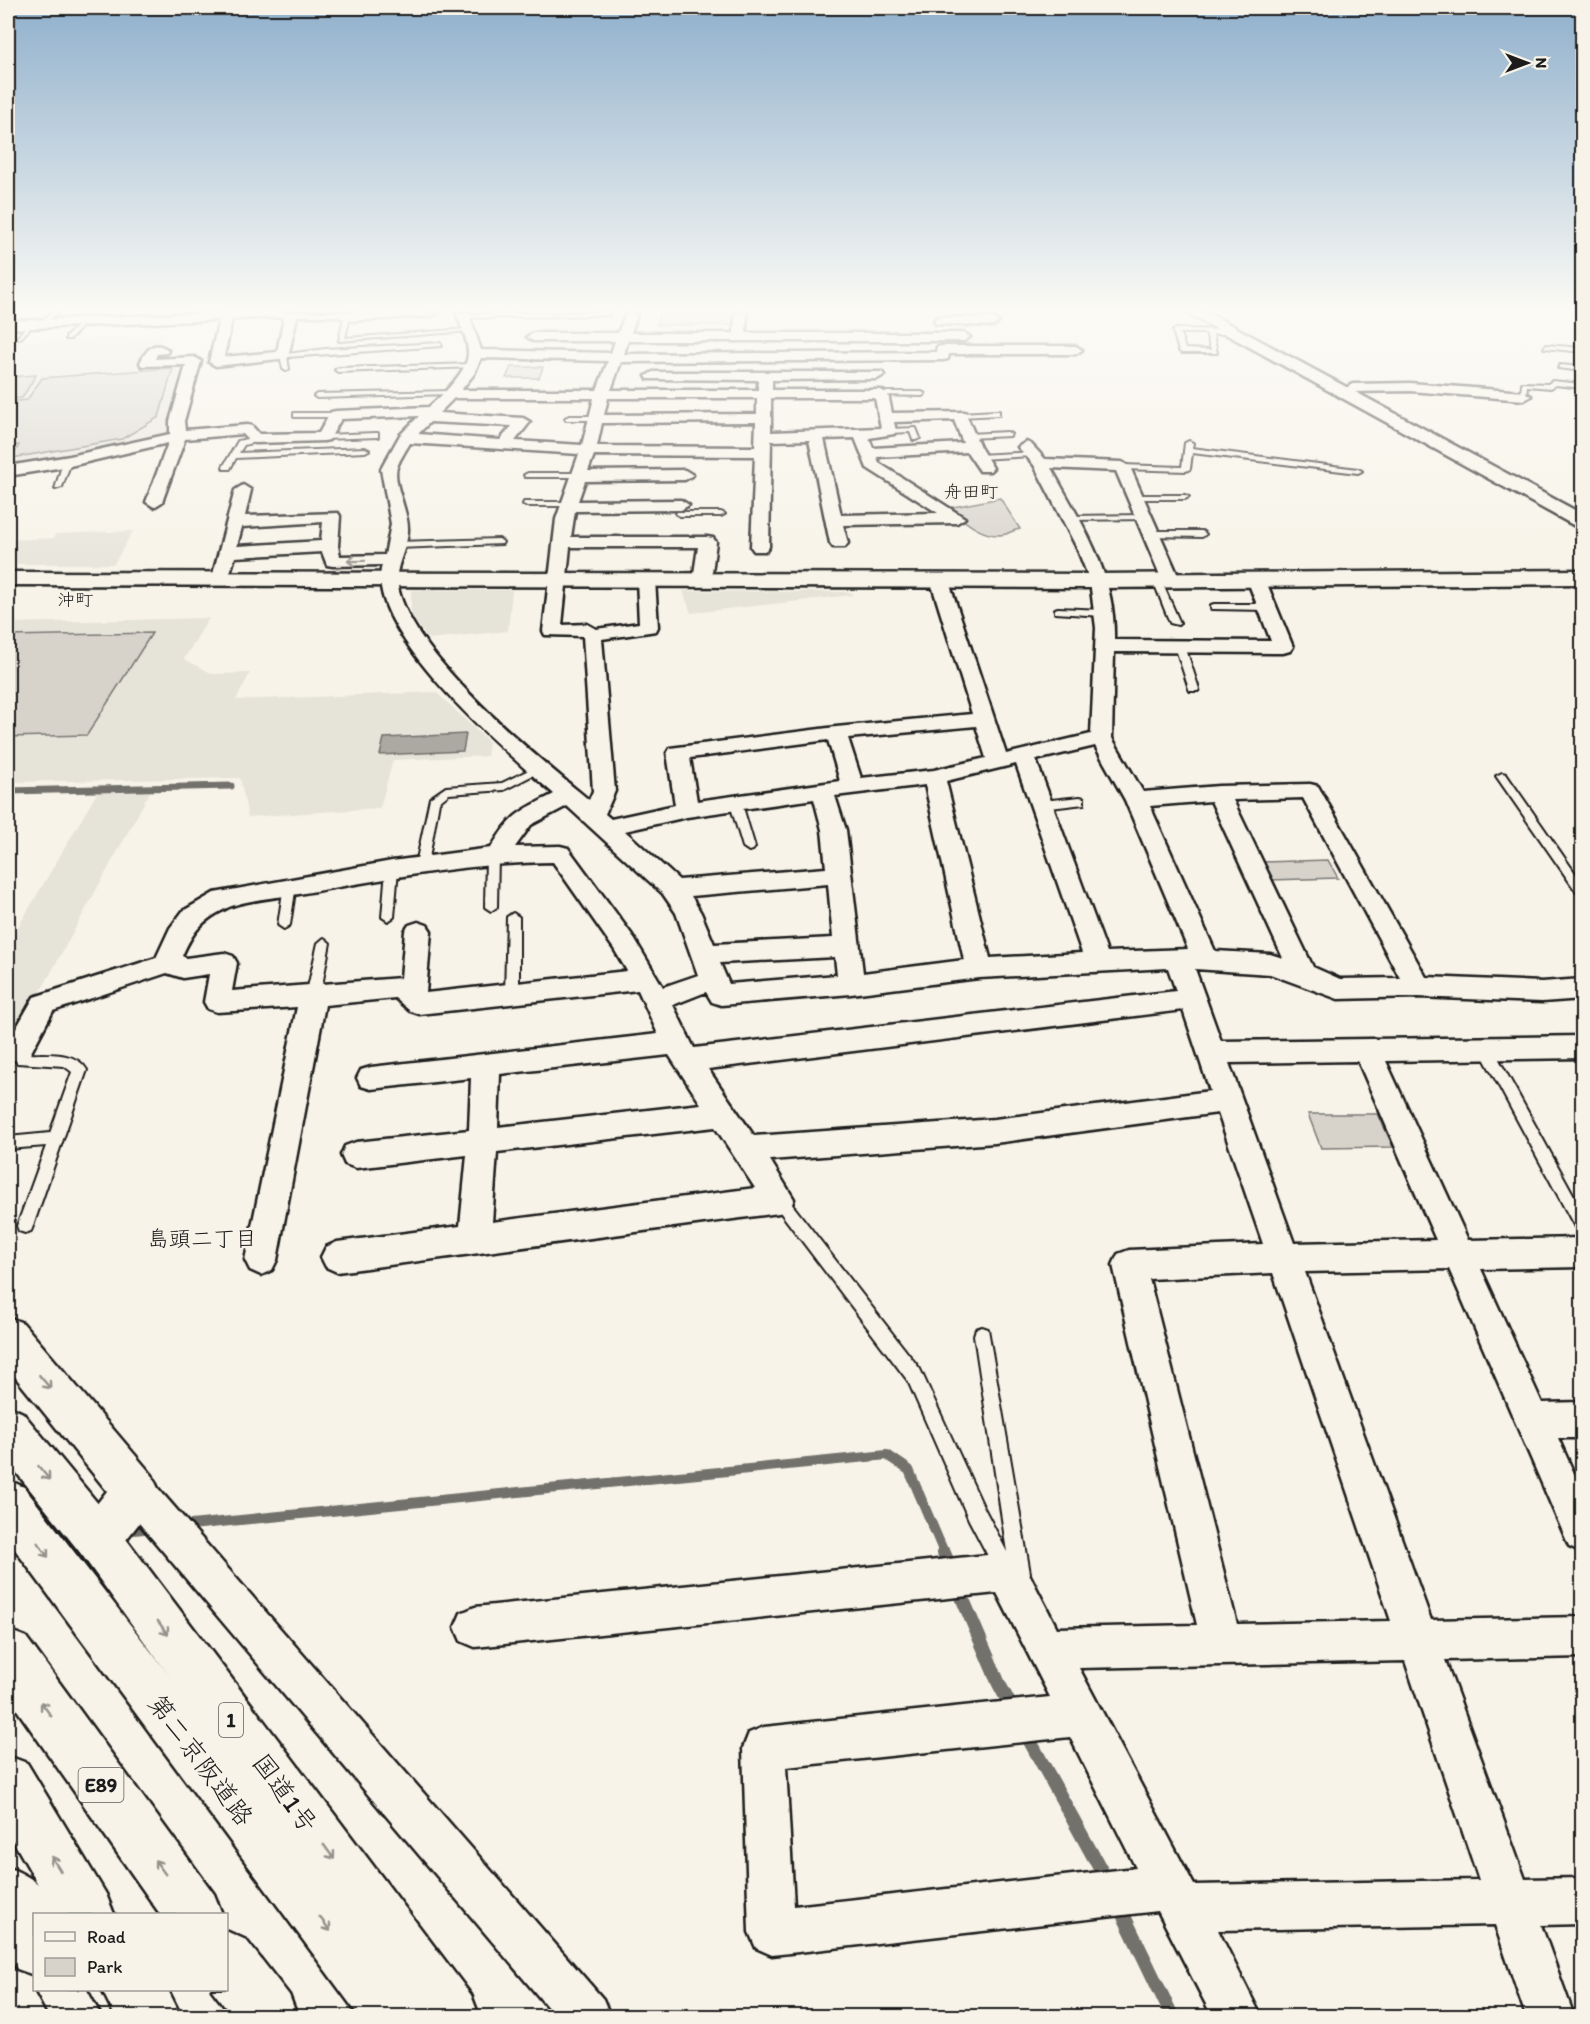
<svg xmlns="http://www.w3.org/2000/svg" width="1590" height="2024" font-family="Itim,'Klee One',sans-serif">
<rect width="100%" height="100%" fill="#f7f3e8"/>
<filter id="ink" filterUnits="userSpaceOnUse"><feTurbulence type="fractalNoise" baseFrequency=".0167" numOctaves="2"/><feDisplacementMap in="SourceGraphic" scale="12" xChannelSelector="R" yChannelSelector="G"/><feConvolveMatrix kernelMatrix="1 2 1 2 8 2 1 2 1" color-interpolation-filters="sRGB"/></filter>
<g filter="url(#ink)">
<path fill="#e6e3d9" d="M 163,335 L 156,350 L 147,350 L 140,365 L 186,362 L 168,436 L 81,456 L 8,467 L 8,342 Z
M 133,531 L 114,564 L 8,564 L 8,540 L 54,538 L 56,534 Z
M 411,590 L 512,590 L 508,631 L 428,639 L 411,616 Z
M 683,591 L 851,592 L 853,595 L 691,613 Z
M 209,618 L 184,659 L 213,674 L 250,673 L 236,700 L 436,692 L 489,742 L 487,756 L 393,760 L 380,808 L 248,817 L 240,778 L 8,782 L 8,623 Z
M 150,792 L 14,1040 L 8,1040 L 8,944 L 97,793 Z"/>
<path fill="#d7d3cb" stroke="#7a7874" stroke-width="1.5" d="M 659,314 L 738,314 L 737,325 L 657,325 Z
M 511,367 L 543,367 L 539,378 L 506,378 Z
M 173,368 L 159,417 L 122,439 L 12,458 L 19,445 L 8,446 L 8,402 L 27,400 L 42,378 Z
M 36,375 L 22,398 L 8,399 L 8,377 Z
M 1000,498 L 1020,529 C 1013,530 1011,532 1006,534 C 984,540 963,520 948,508 Z
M 152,633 L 87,735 L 8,737 L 8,636 Z
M 1328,860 L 1338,878 L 1270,880 L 1262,862 Z
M 1308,1114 L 1378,1114 L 1393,1147 L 1321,1148 Z"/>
<path fill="#aca9a2" stroke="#72716c" stroke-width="1.5" d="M 466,734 L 463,751 L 380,755 L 384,738 Z"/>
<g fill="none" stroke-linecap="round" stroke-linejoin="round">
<path stroke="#72716c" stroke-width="7" d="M 8,791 L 231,786"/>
<path stroke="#72716c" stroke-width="10" d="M 181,1526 L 887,1455 L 909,1470 L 945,1555
M 124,1531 L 153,1528"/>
<path stroke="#72716c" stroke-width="14" d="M 944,1553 L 950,1567
M 958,1588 L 999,1684 L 1013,1710
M 1025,1732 L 1107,1881
M 1119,1906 L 1172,2016"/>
<defs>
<path id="service" d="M 53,312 L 59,312 L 42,325 L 38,325 L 38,323 Z
M 612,312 L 610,315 L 463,318 L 460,316 L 463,314 Z
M 682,312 L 689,312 L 686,314 Z
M 347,315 L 350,317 L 345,338 L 468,329 L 471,331 L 339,341 L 344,317 Z
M 81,322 L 86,323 L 70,339 L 66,339 L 66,337 Z
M 29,323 L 34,324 L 21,338 L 17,338 Z
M 1176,329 L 1234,330 L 1237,332 L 1234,334 L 1213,334 L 1217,353 L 1182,353 L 1179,351 L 1173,331 ZM 1180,333 L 1206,333 L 1211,350 L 1185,349 Z
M 440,343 L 442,346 L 287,357 L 289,369 L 286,371 L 283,369 L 280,355 L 325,349 Z
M 1546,345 L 1582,348 L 1582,352 L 1544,348 Z
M 474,364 L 476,367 L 338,372 L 335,370 L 338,368 Z
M 1560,365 L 1582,367 L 1582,371 L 1558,368 Z
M 1552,381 L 1582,384 L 1582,388 L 1555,385 L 1551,388 L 1527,386 L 1526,397 L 1521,396 L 1522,383 L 1548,384 Z
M 451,391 L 449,394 L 317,398 L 314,396 L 317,394 Z
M 881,392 L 922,392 L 925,394 L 922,396 L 879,395 Z
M 996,411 L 999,411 L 999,415 L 960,417 L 956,415 L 960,413 Z
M 297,413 L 336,413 L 340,415 L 336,417 L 294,417 L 294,413 Z
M 569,416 L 597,416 L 601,418 L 597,420 L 566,420 L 565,418 Z
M 916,428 L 920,438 L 916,440 L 913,440 L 910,432 L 889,433 L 885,431 L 889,429 Z
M 1007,432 L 1011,434 L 1010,436 L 968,438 L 964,436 L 968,434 Z
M 375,433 L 378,433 L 378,437 L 324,439 L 320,437 L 324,435 Z
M 255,437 L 259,439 L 258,441 L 244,445 L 239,453 L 365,448 L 369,450 L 365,452 L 236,458 L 230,469 L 224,469 L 223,467 L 238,441 Z
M 1189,441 L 1193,443 L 1192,448 L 1358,469 L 1362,471 L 1358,473 L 1192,453 L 1190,469 L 1186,471 L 1122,469 L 1118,467 L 1122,465 L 1182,467 L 1185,443 Z
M 1036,452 L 1036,456 L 1033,456 L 978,459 L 974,457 L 978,455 Z
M 67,460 L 71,462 L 62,487 L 55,489 L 63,462 Z
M 528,473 L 580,473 L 584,475 L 580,477 L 525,477 L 524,475 Z
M 1132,495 L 1185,495 L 1189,497 L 1185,499 L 1135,499 L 1131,497 Z
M 524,502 L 570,502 L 574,504 L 570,506 L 527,506 L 523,504 Z
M 677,512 L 721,512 L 725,514 L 721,516 L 680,516 L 676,514 Z
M 1144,515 L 1148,517 L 1147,519 L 1070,520 L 1066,518 L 1070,516 Z
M 1151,531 L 1202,531 L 1206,534 L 1202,537 L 1148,536 L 1147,534 Z
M 499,539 L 503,542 L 502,544 L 397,548 L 393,545 L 397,542 Z
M 1154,578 L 1161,580 L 1180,623 L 1178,625 L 1170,623 L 1153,580 Z
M 1214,604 L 1267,604 L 1272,607 L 1267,610 L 1211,609 L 1211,605 Z
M 1058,608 L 1103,610 L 1108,613 L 1103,616 L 1055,613 L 1055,609 Z
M 1180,643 L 1185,646 L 1199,689 L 1198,691 L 1190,691 L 1189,689 L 1175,646 Z
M 539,765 L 544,768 L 543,770 L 504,790 L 449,794 L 439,802 L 428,864 L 426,867 L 418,867 L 416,864 L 430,798 L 446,787 L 502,783 Z
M 1502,773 L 1506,774 L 1582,883 L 1582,895 L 1578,894 L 1496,776 Z
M 1080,797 L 1084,798 L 1084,804 L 1042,809 L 1036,805 L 1042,801 Z
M 736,800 L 742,804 L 755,847 L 753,850 L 749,851 L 743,847 L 730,804 Z
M 492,852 L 498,856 L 497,907 L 491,911 L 485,907 L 486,856 Z
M 392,865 L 398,869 L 394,917 L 388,921 L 382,917 L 386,869 Z
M 290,881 L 296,885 L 290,925 L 284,929 L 278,925 L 284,885 Z
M 513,913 L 519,917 L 519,994 L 512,999 L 505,994 L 507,917 Z
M 324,938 L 330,943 L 320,996 L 313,1001 L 306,996 L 318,943 Z
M 1486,1044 L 1491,1045 L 1582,1210 L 1582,1231 L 1576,1229 L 1479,1049 L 1481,1045 Z
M 18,1045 L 23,1046 L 27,1054 C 46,1055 75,1050 87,1070 L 33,1226 L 31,1231 L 25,1233 L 19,1231 L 17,1226 L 46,1146 L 8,1149 L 8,1137 L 50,1133 L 72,1072 L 64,1066 L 17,1063 L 11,1050 L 13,1046 Z
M 779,1192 L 784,1194 L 920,1369 L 983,1506 L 1007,1552 L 974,1335 L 976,1329 L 982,1327 L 988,1329 L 1030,1573 L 1027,1580 L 1020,1583 L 1013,1580 L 1011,1575 L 1005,1578 L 998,1575 L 969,1520 L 908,1381 L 774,1204 L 771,1199 L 774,1194 Z"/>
<path id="minor" d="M 233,312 L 438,312 L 432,316 L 347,321 L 337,316 L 297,316 L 288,358 L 216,366 L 209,362 L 219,320 L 8,329 L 8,321 ZM 284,317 L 277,352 L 224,357 L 232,319 Z
M 456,312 L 468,312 L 481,350 L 611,353 L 615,341 L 533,341 L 527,337 L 533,333 L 618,333 L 625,315 L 630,312 L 637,315 L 631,333 L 734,333 L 735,312 L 747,312 L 746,333 L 964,333 L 970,337 L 964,341 L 628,341 L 624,354 L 936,352 L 937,347 L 942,346 L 1076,346 L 1082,350 L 1076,354 L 949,354 L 948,359 L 943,360 L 621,362 L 611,390 L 758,390 L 758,380 L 648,379 L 646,376 L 653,372 L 882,372 L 884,375 L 877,379 L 772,380 L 772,390 L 881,390 L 888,394 L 892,413 L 965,412 L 980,447 L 993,468 L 990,471 L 980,471 L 967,452 L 877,457 L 879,463 L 965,518 L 957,523 L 843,525 L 848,543 L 845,547 L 833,547 L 830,543 L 809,440 L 771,441 L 769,547 L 766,551 L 754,551 L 751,547 L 755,456 L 594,455 L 588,471 L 685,470 L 693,475 L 685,480 L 585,481 L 578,501 L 681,500 L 689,505 L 681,510 L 575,511 L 571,537 L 707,537 L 713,538 L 716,542 L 711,580 L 708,584 L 696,584 L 693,580 L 698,547 L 570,547 L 562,625 L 587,624 L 596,629 L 639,623 L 637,580 L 640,576 L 652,576 L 655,580 L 658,627 L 656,631 L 602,639 L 615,791 L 605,814 L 611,819 L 675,805 L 667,753 L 670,748 L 836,727 L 972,714 L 930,579 L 933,575 L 945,575 L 948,579 L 1006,754 L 1091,734 L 1096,628 L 1090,581 L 1077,548 L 1034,465 L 1018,447 L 1026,442 L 1031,444 L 1045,459 L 1122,462 L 1130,467 L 1180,580 L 1177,584 L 1165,584 L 1162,580 L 1116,471 L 1051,468 C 1082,524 1116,574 1114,640 L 1271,641 L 1247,579 L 1250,575 L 1262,575 L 1265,579 L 1293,647 L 1290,651 L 1283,653 L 1114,652 L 1112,738 L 1143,792 L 1219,786 L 1310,784 L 1318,786 L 1426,977 L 1542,982 L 1582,979 L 1582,999 L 1542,1002 L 1418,997 L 1338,999 L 1270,974 L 1195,969 L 1221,1041 L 1582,1036 L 1582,1058 L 1386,1061 L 1468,1240 L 1582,1238 L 1582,1267 L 1481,1269 L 1542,1403 L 1582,1402 L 1582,1438 L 1558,1438 L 1582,1491 L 1582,1552 L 1569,1546 L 1449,1269 L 1305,1272 L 1431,1620 L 1582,1617 L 1582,1657 L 1445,1660 L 1525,1879 L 1582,1878 L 1582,1924 L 1541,1925 L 1574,2016 L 1526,2016 L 1495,1925 L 1218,1930 L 1261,2016 L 1212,2016 L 1158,1911 L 772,1955 L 756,1948 L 749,1932 L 743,1748 L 749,1733 L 764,1727 L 1050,1697 L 997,1593 L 475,1647 L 461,1641 L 455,1627 L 461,1613 L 475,1607 L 1007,1553 L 1021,1558 L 1057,1628 L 1197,1625 L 1113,1265 L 1118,1254 L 1129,1250 L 1263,1244 L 1218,1113 L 995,1143 L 770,1160 L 794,1199 L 790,1209 L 779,1213 L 337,1272 L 326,1267 L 321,1257 L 326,1247 L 337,1242 L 460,1226 L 467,1155 L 356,1168 L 345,1164 L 341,1155 L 345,1146 L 356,1142 L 469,1130 L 471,1078 L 371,1089 L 361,1086 L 357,1078 L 361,1070 L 371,1067 L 658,1034 L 638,990 L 419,1014 L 410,1011 L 395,998 L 325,1005 L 277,1260 L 272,1270 L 261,1275 L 250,1270 L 245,1260 L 297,1007 L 217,1012 L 208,1009 L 204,1002 L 209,974 L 183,978 L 167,973 L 53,1011 L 28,1058 L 8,1061 L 8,1039 L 10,1039 L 34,997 L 156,958 L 170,928 L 183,911 L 214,893 L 392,861 L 491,848 C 512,813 519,812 554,794 C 508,754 363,631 382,565 L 333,566 L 327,565 L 322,552 L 235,557 L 227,582 L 215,582 L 212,578 L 235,490 L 243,485 L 251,490 L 245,516 L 338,513 L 340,516 L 338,546 L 340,556 L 385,555 L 391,524 L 381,469 L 400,435 L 419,416 L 341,419 L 329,440 L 324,441 L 255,443 L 250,442 L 243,434 L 185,439 L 162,502 L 154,507 L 146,502 L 168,443 L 70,466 L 8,476 L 8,466 L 70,456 L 170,434 L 170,421 L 186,365 L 142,366 L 140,363 C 146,350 154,339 168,350 L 167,353 L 157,354 L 155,359 L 194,357 L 201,361 L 184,421 L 185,430 L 247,425 L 252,426 L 259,434 L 319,433 L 331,412 L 336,411 L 429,407 C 441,396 469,371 468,352 C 468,339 460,325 456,312 ZM 481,358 L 608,361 L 597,390 L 461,390 L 474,374 ZM 454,398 L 594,398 L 582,445 L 515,441 L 530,422 L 523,418 L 439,413 ZM 608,398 L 757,398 L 757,414 L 604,415 ZM 771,398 L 875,398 L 881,428 L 771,432 ZM 954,420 L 963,443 L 873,448 L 869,438 L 894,434 L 896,431 L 894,422 ZM 430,422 L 512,426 L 500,440 L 418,434 ZM 756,422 L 755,447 L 597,446 L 602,423 ZM 855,438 L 867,468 L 938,513 L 841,515 L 824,439 ZM 410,443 L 579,454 L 556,519 L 543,631 L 545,635 L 583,636 L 593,791 L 589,800 C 537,757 400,647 397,578 C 396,565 408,546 408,530 C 409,512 392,483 397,467 C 400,459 406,450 410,443 ZM 323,522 L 321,541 L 237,546 L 242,527 ZM 976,726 L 986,758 L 934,770 L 861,778 L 848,738 ZM 828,740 L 840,781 L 697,801 L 690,758 ZM 1095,746 L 1125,800 L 1188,949 L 1107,952 L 1036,760 ZM 1016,764 L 1082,953 L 990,958 L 946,781 ZM 925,785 L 964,960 L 863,973 L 846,830 L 835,796 ZM 1303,798 L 1400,978 L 1340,979 L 1313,967 L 1233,800 ZM 814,799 L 822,830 L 826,868 L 679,880 L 625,831 L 687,817 ZM 1211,801 L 1283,958 L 1270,954 L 1215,951 L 1150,806 ZM 567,806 L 663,894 L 676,913 L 698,975 L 663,987 L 632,935 L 568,848 L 560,846 L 515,847 L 531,825 ZM 553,862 L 614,949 L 627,971 L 426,993 L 431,931 L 427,925 L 418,922 L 409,925 L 405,931 L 401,978 L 232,991 L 237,963 L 233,956 L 224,953 L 186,958 L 182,956 C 193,931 202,920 227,908 C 243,900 280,897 299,894 C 384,879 467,863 553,862 ZM 828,884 L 833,938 L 714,944 L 701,913 L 691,896 ZM 835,957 L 837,975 L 729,984 L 720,963 ZM 1168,968 L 1176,991 L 694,1048 L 673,1005 L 706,992 L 712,1002 L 721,1005 L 851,994 L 979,978 ZM 1183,1010 L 1210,1091 L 995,1119 L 754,1136 L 708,1069 ZM 669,1055 L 701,1104 L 498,1127 L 500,1074 ZM 1358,1061 L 1436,1240 L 1294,1243 L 1229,1063 ZM 715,1127 L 755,1188 L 492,1222 L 497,1152 ZM 1273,1273 L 1391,1621 L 1237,1624 L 1149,1279 ZM 1405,1661 L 1479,1880 L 1194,1885 L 1079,1668 ZM 1070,1737 L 1136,1868 L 794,1906 L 786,1767 Z
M 940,317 L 993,318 L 999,322 L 993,326 L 936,324 L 934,321 L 936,318 Z
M 1410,383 L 1524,392 L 1531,396 L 1524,400 L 1410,391 L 1353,392 L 1346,388 L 1353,384 Z
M 136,1472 L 149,1478 L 603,1999 L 610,2016 L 555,2016 L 123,1504 L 117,1491 L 123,1478 Z
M 8,1887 L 24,1894 L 37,1914 L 34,1914 L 34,1975 L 17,1969 L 8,1952 Z
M 35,1990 L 87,1990 L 101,2016 L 49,2016 Z"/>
<path id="tertiary" d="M 1582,570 L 1582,584 L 1099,588 L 8,585 L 8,572 L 1099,574 Z
M 8,1317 L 23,1323 L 152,1475 L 159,1491 L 152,1507 L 114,1555 L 98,1562 L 82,1555 L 75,1539 L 82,1523 L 107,1491 L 8,1368 Z
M 8,1867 C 32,1877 51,1890 61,1914 L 34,1914 L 34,1946 L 14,1938 L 8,1932 Z"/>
<path id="trunk" d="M 1189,312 L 1207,312 L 1582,514 L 1582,528 L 1575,526 L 1191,315 Z
M 8,1406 L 23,1413 L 114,1523 L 471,1995 L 479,2016 L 414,2016 L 82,1555 L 8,1462 Z
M 8,1756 L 27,1763 L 106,1894 L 114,1914 L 55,1914 L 8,1832 Z
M 102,1990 L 168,1990 L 181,2016 L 115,2016 Z"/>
<path id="motorway" d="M 8,1480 L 24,1487 L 416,1995 L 424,2016 L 359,2016 L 8,1540 Z
M 8,1630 L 26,1637 L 214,1894 L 222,1914 L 160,1914 L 8,1697 Z
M 226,1931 L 246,1940 L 289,1995 L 297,2016 L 232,2016 L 212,1990 L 226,1990 Z"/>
</defs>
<use href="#service" stroke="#1c1c1c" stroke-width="4"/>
<use href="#minor" stroke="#1c1c1c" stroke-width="5"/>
<use href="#tertiary" stroke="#1c1c1c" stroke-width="5"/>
<use href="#trunk" stroke="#1c1c1c" stroke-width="5"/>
<use href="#motorway" stroke="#1c1c1c" stroke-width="5"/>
<use href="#service" fill="#f7f3e8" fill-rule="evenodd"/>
<use href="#minor" fill="#f7f3e8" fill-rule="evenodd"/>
<use href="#tertiary" fill="#f7f3e8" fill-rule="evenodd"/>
<use href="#trunk" fill="#f7f3e8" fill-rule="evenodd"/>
<use href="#motorway" fill="#f7f3e8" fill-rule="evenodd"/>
</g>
<defs><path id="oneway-shaft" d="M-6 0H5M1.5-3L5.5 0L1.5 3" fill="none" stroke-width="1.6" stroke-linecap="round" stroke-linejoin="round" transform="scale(1.5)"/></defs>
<g stroke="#94928c">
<use href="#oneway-shaft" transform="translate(356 561) rotate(179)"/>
<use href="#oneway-shaft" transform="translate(45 1382) rotate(50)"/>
<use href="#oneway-shaft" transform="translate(44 1473) rotate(51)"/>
<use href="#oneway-shaft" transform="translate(43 1550) rotate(53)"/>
<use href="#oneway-shaft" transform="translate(163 1628) rotate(54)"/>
<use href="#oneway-shaft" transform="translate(46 1709) rotate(-126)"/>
<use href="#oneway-shaft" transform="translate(329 1852) rotate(54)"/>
<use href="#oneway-shaft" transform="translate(56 1864) rotate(-121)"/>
<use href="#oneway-shaft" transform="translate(160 1867) rotate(-126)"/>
<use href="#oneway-shaft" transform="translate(325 1924) rotate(53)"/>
</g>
</g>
<linearGradient id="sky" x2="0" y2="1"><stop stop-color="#90b0cc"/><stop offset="0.52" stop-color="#fbfaf5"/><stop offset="1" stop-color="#fbfaf5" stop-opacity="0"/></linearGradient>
<rect width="1590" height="595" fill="url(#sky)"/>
<g text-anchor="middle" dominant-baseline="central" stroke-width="4.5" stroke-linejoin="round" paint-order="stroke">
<g font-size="18" fill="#1c1c1c" stroke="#f7f3e8">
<text x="971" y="492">舟田町</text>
<text x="75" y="600">沖町</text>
</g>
<g fill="#f7f3e8" stroke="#5e5c59" stroke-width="1.5">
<rect x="219" y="1703" width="24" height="34" rx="4.5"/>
<rect x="78.5" y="1768" width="45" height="34" rx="4.5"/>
</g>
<g font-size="20" font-weight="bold" fill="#1c1c1c">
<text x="231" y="1720">1</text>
<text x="101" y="1785">E89</text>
</g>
<g font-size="22" fill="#1c1c1c" stroke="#f7f3e8">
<text x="202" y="1238">島頭二丁目</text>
</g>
<g font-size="26" fill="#1c1c1c" stroke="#f7f3e8">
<text transform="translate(201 1760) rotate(53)">第二京阪道路</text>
<text transform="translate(285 1793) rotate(54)">国道1号</text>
</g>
</g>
<rect width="1590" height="2024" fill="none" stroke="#f7f3e8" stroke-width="30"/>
<rect x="15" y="15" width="1560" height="1994" fill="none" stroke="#1c1c1c" stroke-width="2" filter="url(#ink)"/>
<rect x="33" y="1913" width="195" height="78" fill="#f7f3e8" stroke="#9f9d96" stroke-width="1.5"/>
<rect x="45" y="1932" width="30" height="9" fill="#f7f3e8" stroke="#9f9d96" stroke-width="1.5"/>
<text x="87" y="1943" font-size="18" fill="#1c1c1c">Road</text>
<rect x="45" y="1958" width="30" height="18" fill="#d7d3cb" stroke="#9f9d96" stroke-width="1.5"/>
<text x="87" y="1973" font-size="18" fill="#1c1c1c">Park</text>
<g transform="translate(1527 63) rotate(90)" stroke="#f7f3e8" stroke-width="4.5" paint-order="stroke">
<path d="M0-4.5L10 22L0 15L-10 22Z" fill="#1c1c1c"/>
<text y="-9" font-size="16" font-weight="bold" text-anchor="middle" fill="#1c1c1c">N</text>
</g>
</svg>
